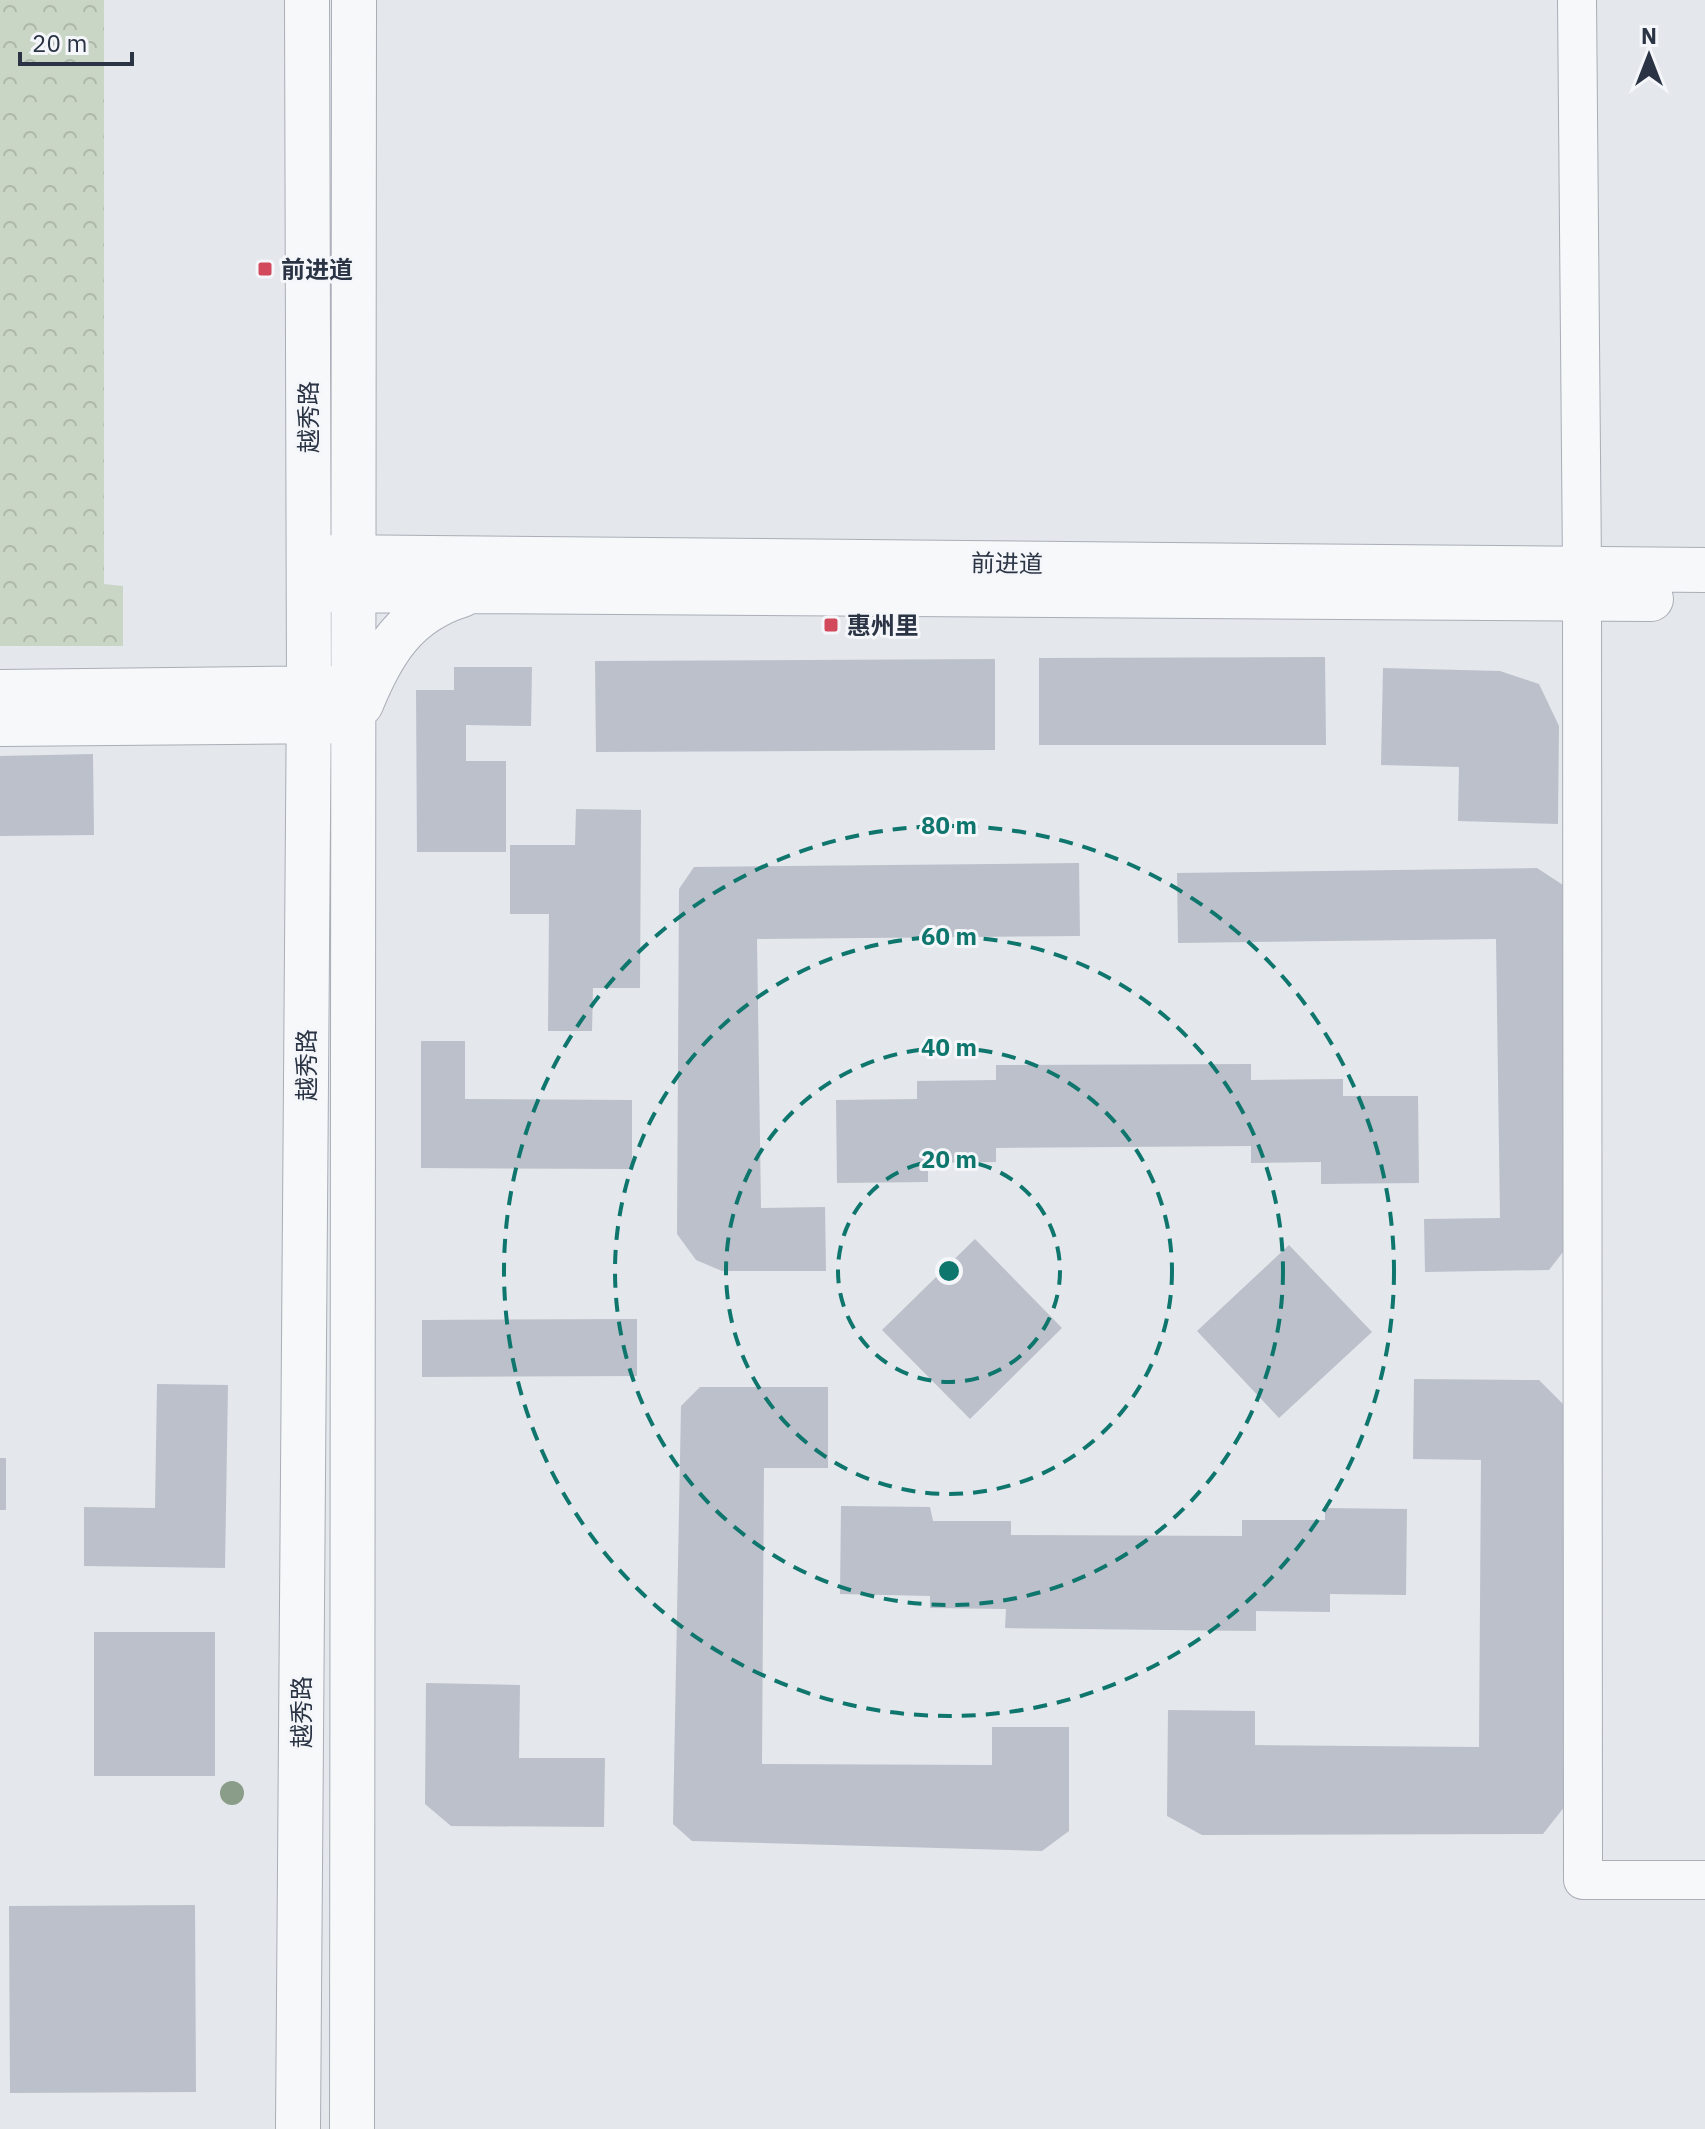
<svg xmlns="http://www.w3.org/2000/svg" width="1705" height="2129" font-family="'IBM Plex Sans','Noto Sans SC',sans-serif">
<defs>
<pattern id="forest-crowns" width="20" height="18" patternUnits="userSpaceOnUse" patternTransform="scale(2)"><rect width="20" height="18" fill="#c9d6c5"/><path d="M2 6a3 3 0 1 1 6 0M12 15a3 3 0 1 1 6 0" fill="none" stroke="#adb8ab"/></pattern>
</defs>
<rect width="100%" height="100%" fill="#e4e7ec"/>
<path fill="url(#forest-crowns)" d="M 0,0 L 104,0 L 104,584 L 123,586 L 123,646 L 0,646 Z"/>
<path fill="#bbc0ca" d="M 1325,657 L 1326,745 L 1039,745 L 1039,658 Z
M 995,659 L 995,750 L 596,752 L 595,661 Z
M 454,667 L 532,667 L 531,726 L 466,725 L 466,761 L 506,761 L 506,852 L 417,852 L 416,690 L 454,690 Z
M 1383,668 L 1500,671 L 1539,684 L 1559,726 L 1558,824 L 1458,821 L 1459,767 L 1381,765 Z
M 93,754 L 94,835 L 0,836 L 0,756 Z
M 576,809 L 641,810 L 640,988 L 593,988 L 592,1031 L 548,1031 L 549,914 L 510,914 L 510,845 L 575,845 Z
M 1079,863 L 1080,936 L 757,939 L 761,1208 L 825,1207 L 826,1271 L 722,1271 L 696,1260 L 677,1234 L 679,889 L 694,867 Z
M 1537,868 L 1566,887 L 1570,1243 L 1549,1270 L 1425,1272 L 1424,1219 L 1500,1218 L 1496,939 L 1178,943 L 1177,873 Z
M 421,1041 L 465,1041 L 465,1099 L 632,1100 L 632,1169 L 421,1168 Z
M 1251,1064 L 1251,1080 L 1343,1079 L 1343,1096 L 1418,1096 L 1419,1183 L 1321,1184 L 1321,1162 L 1251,1163 L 1251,1146 L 996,1148 L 996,1162 L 928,1163 L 928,1182 L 837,1183 L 836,1100 L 917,1099 L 917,1081 L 996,1080 L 996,1065 Z
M 975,1239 L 1062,1328 L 970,1419 L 882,1330 Z
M 1289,1245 L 1372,1332 L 1279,1418 L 1197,1331 Z
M 637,1319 L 637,1376 L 422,1377 L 422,1320 Z
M 1414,1379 L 1539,1380 L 1564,1405 L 1565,1806 L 1543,1834 L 1202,1835 L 1167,1816 L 1168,1710 L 1255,1711 L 1255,1745 L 1479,1747 L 1481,1460 L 1413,1459 Z
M 157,1384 L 228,1385 L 225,1568 L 84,1566 L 84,1507 L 155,1508 Z
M 700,1387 L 828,1387 L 828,1468 L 764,1468 L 762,1764 L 992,1765 L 992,1727 L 1069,1727 L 1069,1831 L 1042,1851 L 692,1841 L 673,1824 L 681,1406 Z
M 0,1458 L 6,1458 L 6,1510 L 0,1510 Z
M 841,1506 L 930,1507 L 933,1521 L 1011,1521 L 1011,1535 L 1242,1536 L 1242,1520 L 1325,1520 L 1325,1508 L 1407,1509 L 1406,1595 L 1330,1594 L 1330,1612 L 1256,1611 L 1256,1631 L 1005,1628 L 1006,1609 L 930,1608 L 930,1596 L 840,1594 Z
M 94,1632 L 215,1632 L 215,1776 L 94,1776 Z
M 426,1683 L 520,1685 L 519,1758 L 605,1758 L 604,1827 L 451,1826 L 425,1804 Z
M 195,1905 L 196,2092 L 10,2093 L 9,1906 Z"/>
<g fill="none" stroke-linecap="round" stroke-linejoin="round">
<defs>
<path id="minor" d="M 1577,0 L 1582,568 L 1583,1880 L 1705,1880"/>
<path id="tertiary" d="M 327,557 L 1705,570
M 327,590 L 1651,599
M 0,692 L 337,688
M 361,704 C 382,652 406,612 462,595
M 0,724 L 336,721
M 298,2129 L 309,688 L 307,0
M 352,2129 L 354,0"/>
</defs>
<use href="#minor" stroke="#a9aeb7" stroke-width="40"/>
<use href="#tertiary" stroke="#a9aeb7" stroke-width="46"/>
<use href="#minor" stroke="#f7f8fa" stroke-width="38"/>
<use href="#tertiary" stroke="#f7f8fa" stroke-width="44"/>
</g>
<circle fill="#899d89" cx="232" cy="1793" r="12"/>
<g fill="none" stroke="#0f766e" stroke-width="4" stroke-dasharray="14 10">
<circle cx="949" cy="1271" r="111"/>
<circle cx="949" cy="1271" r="223"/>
<circle cx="949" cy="1271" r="334"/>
<circle cx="949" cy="1271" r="445"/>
</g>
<g fill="#d1495b" stroke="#f4f6f9" stroke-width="3">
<rect x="257" y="261" width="16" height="16" rx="4"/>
<rect x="823" y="617" width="16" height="16" rx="4"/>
</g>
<g text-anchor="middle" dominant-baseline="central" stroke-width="6" stroke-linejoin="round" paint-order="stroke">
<g font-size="24" font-weight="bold" fill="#2b3445" stroke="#f4f6f9" text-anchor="start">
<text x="281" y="269">前进道</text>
<text x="847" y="625">惠州里</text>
</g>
<g font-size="24" fill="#2b3445" stroke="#f4f6f9">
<text transform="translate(308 417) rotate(-90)">越秀路</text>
<text transform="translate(1007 563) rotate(1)">前进道</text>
<text transform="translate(306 1065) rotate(-90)">越秀路</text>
<text transform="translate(301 1712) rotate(-90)">越秀路</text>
</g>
</g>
<circle cx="949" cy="1271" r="12" fill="#0f766e" stroke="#f4f6f9" stroke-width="4"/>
<g font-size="24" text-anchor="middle" font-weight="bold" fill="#0f766e" stroke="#f4f6f9" stroke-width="6" stroke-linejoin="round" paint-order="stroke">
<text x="949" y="834">80 m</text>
<text x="949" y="945">60 m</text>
<text x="949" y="1056">40 m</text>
<text x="949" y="1168">20 m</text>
</g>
<g transform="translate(1649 56)" stroke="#f4f6f9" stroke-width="6" paint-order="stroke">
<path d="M0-6L14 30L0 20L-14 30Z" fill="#2b3445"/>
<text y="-12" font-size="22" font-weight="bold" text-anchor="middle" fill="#2b3445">N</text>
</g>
<path d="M20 52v12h112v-12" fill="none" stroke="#2b3445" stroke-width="4"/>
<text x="32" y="52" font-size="24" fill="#2b3445" stroke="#f4f6f9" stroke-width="6" paint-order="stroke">20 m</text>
</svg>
